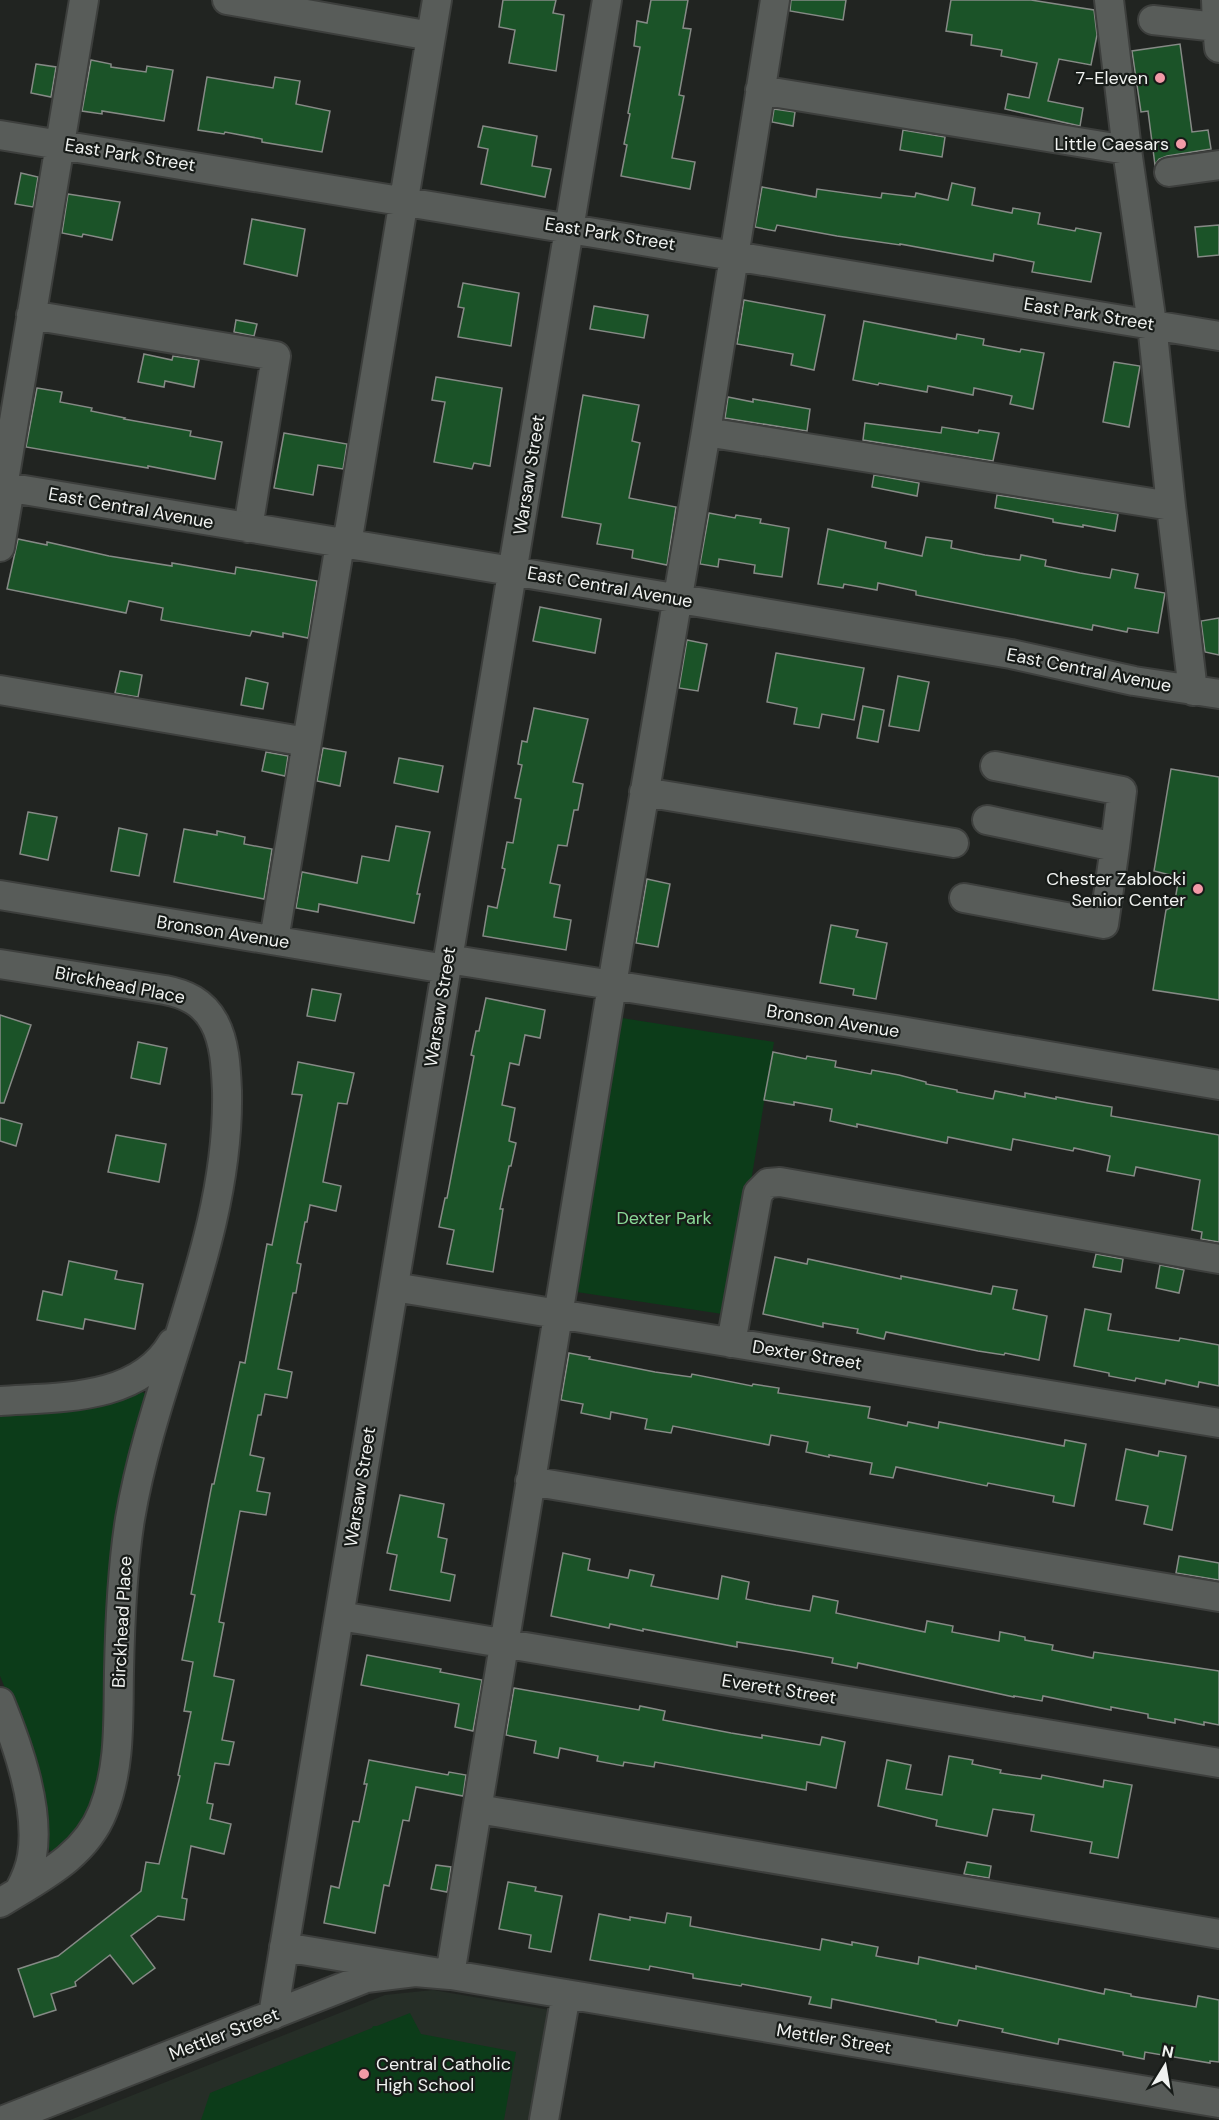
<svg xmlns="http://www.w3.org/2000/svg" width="1219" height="2120" font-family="'DM Sans',sans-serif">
<rect width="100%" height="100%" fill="#212421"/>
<path fill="#262e27" d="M 433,1990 L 550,2010 L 534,2120 L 70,2120 L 385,1995 Z"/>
<path fill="#0c3c19" d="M 616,1017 L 774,1042 L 729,1315 L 570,1291 Z
M 142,1392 L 150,1396 L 104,1770 L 85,1825 L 54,1853 L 47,1848 L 15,1712 L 0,1676 L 0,1411 Z
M 410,2013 L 421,2034 L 516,2052 L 504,2120 L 201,2120 L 210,2093 L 372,2028 L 373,2026 L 377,2026 Z"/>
<path fill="#1b5328" stroke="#868a86" stroke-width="1.5" d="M 503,0 L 556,0 L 553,13 L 564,15 L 556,71 L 509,63 L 515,30 L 499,27 Z
M 651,0 L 688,0 L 683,28 L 691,29 L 679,95 L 684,96 L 672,158 L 695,162 L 690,189 L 621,176 L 627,145 L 624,144 L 630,114 L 628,113 L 640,47 L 634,46 L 637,21 L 647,23 Z
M 791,0 L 846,0 L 843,20 L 790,11 Z
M 951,0 L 1031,0 L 1094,10 L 1097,35 L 1091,65 L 1059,59 L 1048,101 L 1083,108 L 1080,126 L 1005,109 L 1008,94 L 1029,98 L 1037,63 L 1001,56 L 1002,50 L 971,45 L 972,35 L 946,31 Z
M 1180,44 L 1192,132 L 1208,130 L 1211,149 L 1167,156 L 1159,159 L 1155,165 L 1148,111 L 1141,112 L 1132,51 Z
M 91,60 L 111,64 L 111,67 L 146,72 L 147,66 L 173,70 L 164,121 L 102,111 L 102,114 L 82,111 Z
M 36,64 L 56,67 L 51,97 L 31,93 Z
M 207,77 L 273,88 L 275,77 L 300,81 L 296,104 L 330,111 L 322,152 L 262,142 L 262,139 L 225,132 L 224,134 L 198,130 Z
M 774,109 L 795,112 L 793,126 L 772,122 Z
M 483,126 L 537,136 L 532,166 L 551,169 L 545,197 L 481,184 L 488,149 L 478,147 Z
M 903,130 L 945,137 L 942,157 L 900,150 Z
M 21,173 L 38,177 L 33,207 L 15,204 Z
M 952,183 L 975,188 L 972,205 L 1012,213 L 1013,208 L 1040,213 L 1038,224 L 1075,231 L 1076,228 L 1101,233 L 1091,282 L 1032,272 L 1034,262 L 994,254 L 993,261 L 900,244 L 900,245 L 837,236 L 777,225 L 775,231 L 755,227 L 762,187 L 816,197 L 817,189 L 881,198 L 882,193 L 915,197 L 916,193 L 948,200 Z
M 68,194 L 120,202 L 112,240 L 83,234 L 82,237 L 62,233 Z
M 252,219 L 305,229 L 297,276 L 244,264 Z
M 1219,225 L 1219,255 L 1198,257 L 1195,227 Z
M 463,283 L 519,293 L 511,346 L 458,337 L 464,308 L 458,307 Z
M 744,300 L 825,315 L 814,370 L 791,365 L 793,354 L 737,344 Z
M 594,306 L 648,315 L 644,338 L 590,329 Z
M 236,320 L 257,324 L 254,336 L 234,332 Z
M 864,321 L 956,339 L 957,334 L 984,339 L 983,345 L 1020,352 L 1021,349 L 1044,353 L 1033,409 L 1010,404 L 1012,396 L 974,388 L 973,395 L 928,386 L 927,392 L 879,383 L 878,385 L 853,380 Z
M 144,354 L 172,360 L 173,356 L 199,360 L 194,387 L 165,381 L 164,387 L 138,382 Z
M 1114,362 L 1140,366 L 1129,427 L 1103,422 Z
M 436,377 L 502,388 L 490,466 L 474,463 L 472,469 L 434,462 L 445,402 L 432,400 Z
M 37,388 L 62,392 L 60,402 L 92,408 L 91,411 L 125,418 L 124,419 L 191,431 L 190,436 L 222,442 L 215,479 L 148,466 L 148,468 L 26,447 Z
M 583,395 L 639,405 L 632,441 L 640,443 L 629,498 L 676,507 L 667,565 L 632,558 L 633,550 L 597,544 L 601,524 L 562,517 Z
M 728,397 L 753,402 L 753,399 L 810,409 L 807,431 L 725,418 Z
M 865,423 L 941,433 L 942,427 L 978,433 L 979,430 L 999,433 L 993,461 L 863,440 Z
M 284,433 L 347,444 L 343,469 L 318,465 L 313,495 L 274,488 Z
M 874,475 L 919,483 L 917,496 L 872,487 Z
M 997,495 L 1118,514 L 1115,531 L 1083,525 L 1083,527 L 1053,522 L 1053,519 L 995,508 Z
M 709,513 L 735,518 L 736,515 L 761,519 L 760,523 L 789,528 L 782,577 L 754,573 L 755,565 L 719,559 L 718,567 L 700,564 Z
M 828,529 L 886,542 L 885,548 L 922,556 L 926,537 L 952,541 L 951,548 L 985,555 L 1020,560 L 1021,555 L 1046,560 L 1045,566 L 1080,573 L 1110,578 L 1112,569 L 1138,574 L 1135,588 L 1165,593 L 1158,633 L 1128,628 L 1127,632 L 1093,625 L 1092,630 L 916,595 L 916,591 L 878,583 L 877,590 L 844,584 L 843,588 L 818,584 Z
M 18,539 L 47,545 L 47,542 L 109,556 L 172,566 L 172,563 L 235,574 L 236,567 L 317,581 L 308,638 L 283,633 L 283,637 L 252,631 L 250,636 L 161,620 L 163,608 L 129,601 L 126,613 L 7,589 Z
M 540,607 L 601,619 L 595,653 L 533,641 Z
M 1219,618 L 1219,655 L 1205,652 L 1201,621 Z
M 687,640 L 707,644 L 698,691 L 679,688 Z
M 776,653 L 864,668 L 854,720 L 822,714 L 819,728 L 794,724 L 797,708 L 767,702 Z
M 120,671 L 142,675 L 138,697 L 115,693 Z
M 898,676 L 929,682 L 919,731 L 889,726 Z
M 246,678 L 268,683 L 263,709 L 241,705 Z
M 863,706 L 884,710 L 878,742 L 857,738 Z
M 534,708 L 588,719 L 573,782 L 583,784 L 578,810 L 574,810 L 567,846 L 558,845 L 550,883 L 560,885 L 554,917 L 571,920 L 566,950 L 483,936 L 488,906 L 497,908 L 505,869 L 502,868 L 507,842 L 513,843 L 521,799 L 515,798 L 522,765 L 518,764 L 522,741 L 527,742 Z
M 323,748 L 346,752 L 340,786 L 317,781 Z
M 266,752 L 288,756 L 285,776 L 262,771 Z
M 399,758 L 443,766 L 438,792 L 394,783 Z
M 1171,769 L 1219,777 L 1219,1000 L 1153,990 L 1166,910 L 1174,906 L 1179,877 L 1154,871 Z
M 28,812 L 57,817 L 48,860 L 20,854 Z
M 396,826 L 430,832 L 417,894 L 420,894 L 414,923 L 319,904 L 318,912 L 296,908 L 302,872 L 357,883 L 362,856 L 389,861 Z
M 119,828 L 147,834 L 139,876 L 111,871 Z
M 184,829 L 217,835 L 217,831 L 245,837 L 244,844 L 272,849 L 264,899 L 174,882 Z
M 647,879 L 670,884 L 658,947 L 636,943 Z
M 831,925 L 858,930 L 856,937 L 887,943 L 876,999 L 853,995 L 854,989 L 820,983 Z
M 312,989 L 341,994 L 335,1021 L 307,1016 Z
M 486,998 L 545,1010 L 540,1038 L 525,1035 L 519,1065 L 510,1063 L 502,1105 L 515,1108 L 509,1141 L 516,1143 L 511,1166 L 509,1166 L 500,1209 L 503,1209 L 493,1272 L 447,1264 L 454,1230 L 439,1227 L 445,1198 L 447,1198 L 467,1093 L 474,1056 L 471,1055 L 476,1031 L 479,1031 Z
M 0,1015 L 31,1025 L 4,1103 L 0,1103 Z
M 138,1042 L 167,1048 L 160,1084 L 131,1078 Z
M 773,1052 L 806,1059 L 807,1056 L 836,1061 L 835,1067 L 871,1074 L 872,1070 L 899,1075 L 926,1082 L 926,1084 L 957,1090 L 957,1092 L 993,1099 L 995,1091 L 1025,1097 L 1025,1093 L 1056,1099 L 1056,1097 L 1088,1103 L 1112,1107 L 1111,1116 L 1219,1135 L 1219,1242 L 1201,1239 L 1202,1232 L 1192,1230 L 1200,1180 L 1136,1167 L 1134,1176 L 1107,1171 L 1110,1156 L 1074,1148 L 1073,1151 L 1013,1139 L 1011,1150 L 948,1137 L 947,1143 L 857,1124 L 857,1127 L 830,1121 L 832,1109 L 794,1102 L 794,1105 L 764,1100 Z
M 298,1062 L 354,1073 L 347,1104 L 338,1103 L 323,1182 L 341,1186 L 336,1211 L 310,1205 L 307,1222 L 305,1222 L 297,1263 L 301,1264 L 296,1293 L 293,1293 L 278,1369 L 292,1372 L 287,1398 L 265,1394 L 261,1415 L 258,1415 L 250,1455 L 264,1458 L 257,1491 L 270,1493 L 266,1515 L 240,1511 L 219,1622 L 224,1623 L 214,1676 L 234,1680 L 222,1740 L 234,1742 L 229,1765 L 215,1763 L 207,1803 L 213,1804 L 210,1819 L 231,1824 L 224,1854 L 191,1846 L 182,1898 L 187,1899 L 184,1920 L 158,1916 L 131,1936 L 155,1968 L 133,1984 L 110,1955 L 75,1982 L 76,1986 L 51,1994 L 56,2010 L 34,2017 L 18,1969 L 58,1956 L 141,1891 L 146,1862 L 159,1864 L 180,1776 L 178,1775 L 191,1712 L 184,1711 L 193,1662 L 182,1660 L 195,1595 L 191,1594 L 212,1484 L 214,1484 L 240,1362 L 245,1363 L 267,1244 L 272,1245 L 302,1095 L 292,1094 Z
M 0,1118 L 22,1124 L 16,1146 L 0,1141 Z
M 116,1135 L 166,1144 L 159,1182 L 108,1172 Z
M 1096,1254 L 1123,1259 L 1121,1272 L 1093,1267 Z
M 775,1257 L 807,1264 L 808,1259 L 901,1279 L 901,1276 L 991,1294 L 993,1286 L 1017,1290 L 1013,1309 L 1047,1316 L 1039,1360 L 1005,1353 L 1004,1355 L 978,1351 L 886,1332 L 884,1339 L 857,1333 L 858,1329 L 823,1323 L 823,1327 L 763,1314 Z
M 69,1261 L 117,1271 L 115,1279 L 143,1284 L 135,1329 L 85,1319 L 83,1329 L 37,1320 L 43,1291 L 62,1295 Z
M 1160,1265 L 1184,1270 L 1179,1293 L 1156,1288 Z
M 1085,1309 L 1111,1314 L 1108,1330 L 1179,1341 L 1180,1338 L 1219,1345 L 1219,1386 L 1199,1382 L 1198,1387 L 1166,1380 L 1165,1384 L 1136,1378 L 1135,1381 L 1109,1376 L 1109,1373 L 1074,1366 Z
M 569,1353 L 590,1357 L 589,1359 L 655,1372 L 691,1377 L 692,1374 L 752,1386 L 753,1384 L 779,1388 L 778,1393 L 870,1407 L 868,1418 L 907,1426 L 908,1422 L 938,1428 L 939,1422 L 1064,1446 L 1065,1440 L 1086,1444 L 1074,1506 L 1053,1502 L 1054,1496 L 988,1483 L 987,1486 L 896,1467 L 893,1478 L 870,1474 L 872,1463 L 829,1455 L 829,1457 L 806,1452 L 808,1442 L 771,1435 L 769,1445 L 673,1426 L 671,1433 L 645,1429 L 647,1419 L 611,1412 L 610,1419 L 581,1413 L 583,1404 L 561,1400 Z
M 1126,1449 L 1158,1456 L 1159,1451 L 1186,1456 L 1172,1530 L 1144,1524 L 1148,1506 L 1116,1500 Z
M 400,1495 L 444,1504 L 438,1537 L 447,1539 L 441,1572 L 455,1575 L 450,1601 L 390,1590 L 397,1555 L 387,1553 Z
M 563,1553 L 590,1559 L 588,1570 L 628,1578 L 630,1570 L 654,1575 L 651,1586 L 718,1599 L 722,1576 L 749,1582 L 746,1599 L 776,1605 L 810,1611 L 813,1596 L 838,1601 L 836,1613 L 925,1632 L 927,1621 L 953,1626 L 952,1632 L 999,1641 L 1000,1632 L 1025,1637 L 1025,1640 L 1053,1645 L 1052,1650 L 1093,1658 L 1094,1652 L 1219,1671 L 1219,1725 L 1204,1722 L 1204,1725 L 1175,1719 L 1175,1723 L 1148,1718 L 1148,1714 L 1111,1707 L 1111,1710 L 1043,1696 L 1042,1701 L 1014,1696 L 1014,1697 L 858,1663 L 857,1668 L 832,1663 L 833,1658 L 794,1651 L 737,1642 L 737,1647 L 643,1629 L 643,1631 L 610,1624 L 609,1628 L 551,1616 Z
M 1179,1556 L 1219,1563 L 1219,1580 L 1176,1573 Z
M 367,1655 L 441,1669 L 440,1672 L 482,1680 L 473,1731 L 455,1727 L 459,1704 L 361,1685 Z
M 514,1688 L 639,1710 L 640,1706 L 665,1711 L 663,1720 L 731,1733 L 762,1738 L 762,1735 L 820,1745 L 822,1737 L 845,1742 L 836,1788 L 807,1782 L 806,1790 L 655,1762 L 654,1767 L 624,1762 L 623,1766 L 597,1761 L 598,1756 L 560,1748 L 558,1758 L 534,1753 L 536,1741 L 506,1735 Z
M 949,1756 L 973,1760 L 972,1764 L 1001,1770 L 1000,1773 L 1041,1779 L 1042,1775 L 1103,1787 L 1104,1780 L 1132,1785 L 1118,1858 L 1090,1853 L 1092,1842 L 1031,1831 L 1034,1815 L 993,1809 L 987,1836 L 936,1826 L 937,1820 L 878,1806 L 887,1760 L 911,1765 L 906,1789 L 942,1795 Z
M 369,1760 L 448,1775 L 449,1772 L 466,1775 L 463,1796 L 416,1787 L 409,1821 L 403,1820 L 389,1886 L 384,1885 L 375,1933 L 324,1923 L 331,1886 L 339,1888 L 353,1821 L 359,1822 L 367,1784 L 364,1784 Z
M 967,1862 L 991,1866 L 989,1878 L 964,1874 Z
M 436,1865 L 451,1867 L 447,1892 L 431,1889 Z
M 508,1882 L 536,1887 L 535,1891 L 562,1896 L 551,1952 L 529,1948 L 531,1935 L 499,1929 Z
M 667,1913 L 691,1917 L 690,1926 L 820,1950 L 822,1939 L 852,1945 L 852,1942 L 878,1947 L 876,1956 L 918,1964 L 919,1957 L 976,1969 L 976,1966 L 1104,1994 L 1105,1989 L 1131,1994 L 1131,1996 L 1196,2007 L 1198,1996 L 1219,2000 L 1219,2062 L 1210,2061 L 1210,2063 L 1145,2052 L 1144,2059 L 1123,2055 L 1123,2052 L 1059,2039 L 1058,2044 L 1002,2032 L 1003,2029 L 959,2020 L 957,2026 L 936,2022 L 936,2020 L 832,1999 L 831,2008 L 809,2004 L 811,1997 L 742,1984 L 741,1986 L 693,1978 L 693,1974 L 650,1966 L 649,1970 L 590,1960 L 599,1914 L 630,1920 L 630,1917 L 665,1923 Z"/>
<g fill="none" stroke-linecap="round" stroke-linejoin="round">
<defs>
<path id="minor" d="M 227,0 L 431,36
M 1109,0 L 1127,150 L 1152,324 L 1171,506 L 1193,691
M 1216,0 L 1217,27
M 1153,20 L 1217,27 L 1219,48
M 760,90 L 1127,150
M 0,135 L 1219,336
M 1169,172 L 1219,165
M 31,315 L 276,356 L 248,528
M 706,432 L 1171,506
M 0,486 L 1011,654 L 1134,681 L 1219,694
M 3,487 L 84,0
M 347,544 L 437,0
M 0,547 L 10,488
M 0,690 L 307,742
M 995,766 L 1122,791 L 1115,847
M 644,792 L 954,843
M 0,895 L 446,969
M 964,898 L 1104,924 L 1115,847 L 987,820
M 274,940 L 340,544
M 448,959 L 895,1030 L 1219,1085
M 0,964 L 165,990 C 186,994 203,1002 214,1022 C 225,1042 226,1068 227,1091 C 230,1239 154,1375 130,1519 C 122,1569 120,1620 119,1671 C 118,1717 121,1767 103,1811 C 85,1857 40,1878 0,1903
M 394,1287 L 1219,1423
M 731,1343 L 758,1193 L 768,1183 L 780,1182 L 1219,1259
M 0,1401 C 59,1397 138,1401 172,1343
M 530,1481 L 1219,1597
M 340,1616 L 1219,1763
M 0,1702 C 18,1746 40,1808 32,1856 C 30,1869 25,1880 19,1891
M 478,1809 L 1219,1934
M 284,1947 L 1219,2103
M 273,2015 L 607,0
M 4,2120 L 366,1978 L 415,1972 L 450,1975 L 616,961 L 706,432 L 775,0
M 544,2120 L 566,1994"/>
</defs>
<use href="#minor" stroke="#3d3f3d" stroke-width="32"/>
<use href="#minor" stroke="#585c59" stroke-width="28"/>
</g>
<g fill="#f39aa7" stroke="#171b18" stroke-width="2">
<circle cx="1160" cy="78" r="6"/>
<circle cx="1181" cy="144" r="6"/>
<circle cx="1198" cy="889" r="6"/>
<circle cx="364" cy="2074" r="6"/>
</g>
<g text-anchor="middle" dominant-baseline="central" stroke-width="4.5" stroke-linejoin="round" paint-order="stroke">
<g font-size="18" fill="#f0f2f0" stroke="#171b18" text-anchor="end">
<text x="1148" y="78">7-Eleven</text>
<text x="1169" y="144">Little Caesars</text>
<text x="1186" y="879">Chester Zablocki<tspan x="1186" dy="21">Senior Center</tspan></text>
<text x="376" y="2064" text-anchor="start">Central Catholic<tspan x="376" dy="21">High School</tspan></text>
</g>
<g font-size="18" fill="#f0f2f0" stroke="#171b18">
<text transform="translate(130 155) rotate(9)">East Park Street</text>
<text transform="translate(610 234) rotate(9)">East Park Street</text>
<text transform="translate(1089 314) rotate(9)">East Park Street</text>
<text transform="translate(529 475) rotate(-81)">Warsaw Street</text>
<text transform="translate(131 508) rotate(10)">East Central Avenue</text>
<text transform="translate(610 587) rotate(10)">East Central Avenue</text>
<text transform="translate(1089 670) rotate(11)">East Central Avenue</text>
<text transform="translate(223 932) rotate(9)">Bronson Avenue</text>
<text transform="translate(120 985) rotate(11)">Birckhead Place</text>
<text transform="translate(440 1007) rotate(-81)">Warsaw Street</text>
<text transform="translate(833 1021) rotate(9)">Bronson Avenue</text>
<text transform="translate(807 1355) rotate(9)">Dexter Street</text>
<text transform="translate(360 1487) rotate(-81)">Warsaw Street</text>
<text transform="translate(122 1622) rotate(-87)">Birckhead Place</text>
<text transform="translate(779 1689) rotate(9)">Everett Street</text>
<text transform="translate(224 2034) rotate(-21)">Mettler Street</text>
<text transform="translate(834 2039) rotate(9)">Mettler Street</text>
</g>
<g font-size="18" fill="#8ada97" stroke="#171b18">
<text x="664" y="1218">Dexter Park</text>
</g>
</g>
<g transform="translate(1165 2066) rotate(11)" stroke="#171b18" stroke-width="4.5" paint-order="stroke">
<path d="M0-4.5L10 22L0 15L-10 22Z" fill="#f0f2f0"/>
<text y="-9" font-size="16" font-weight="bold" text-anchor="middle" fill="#f0f2f0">N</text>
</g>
</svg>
